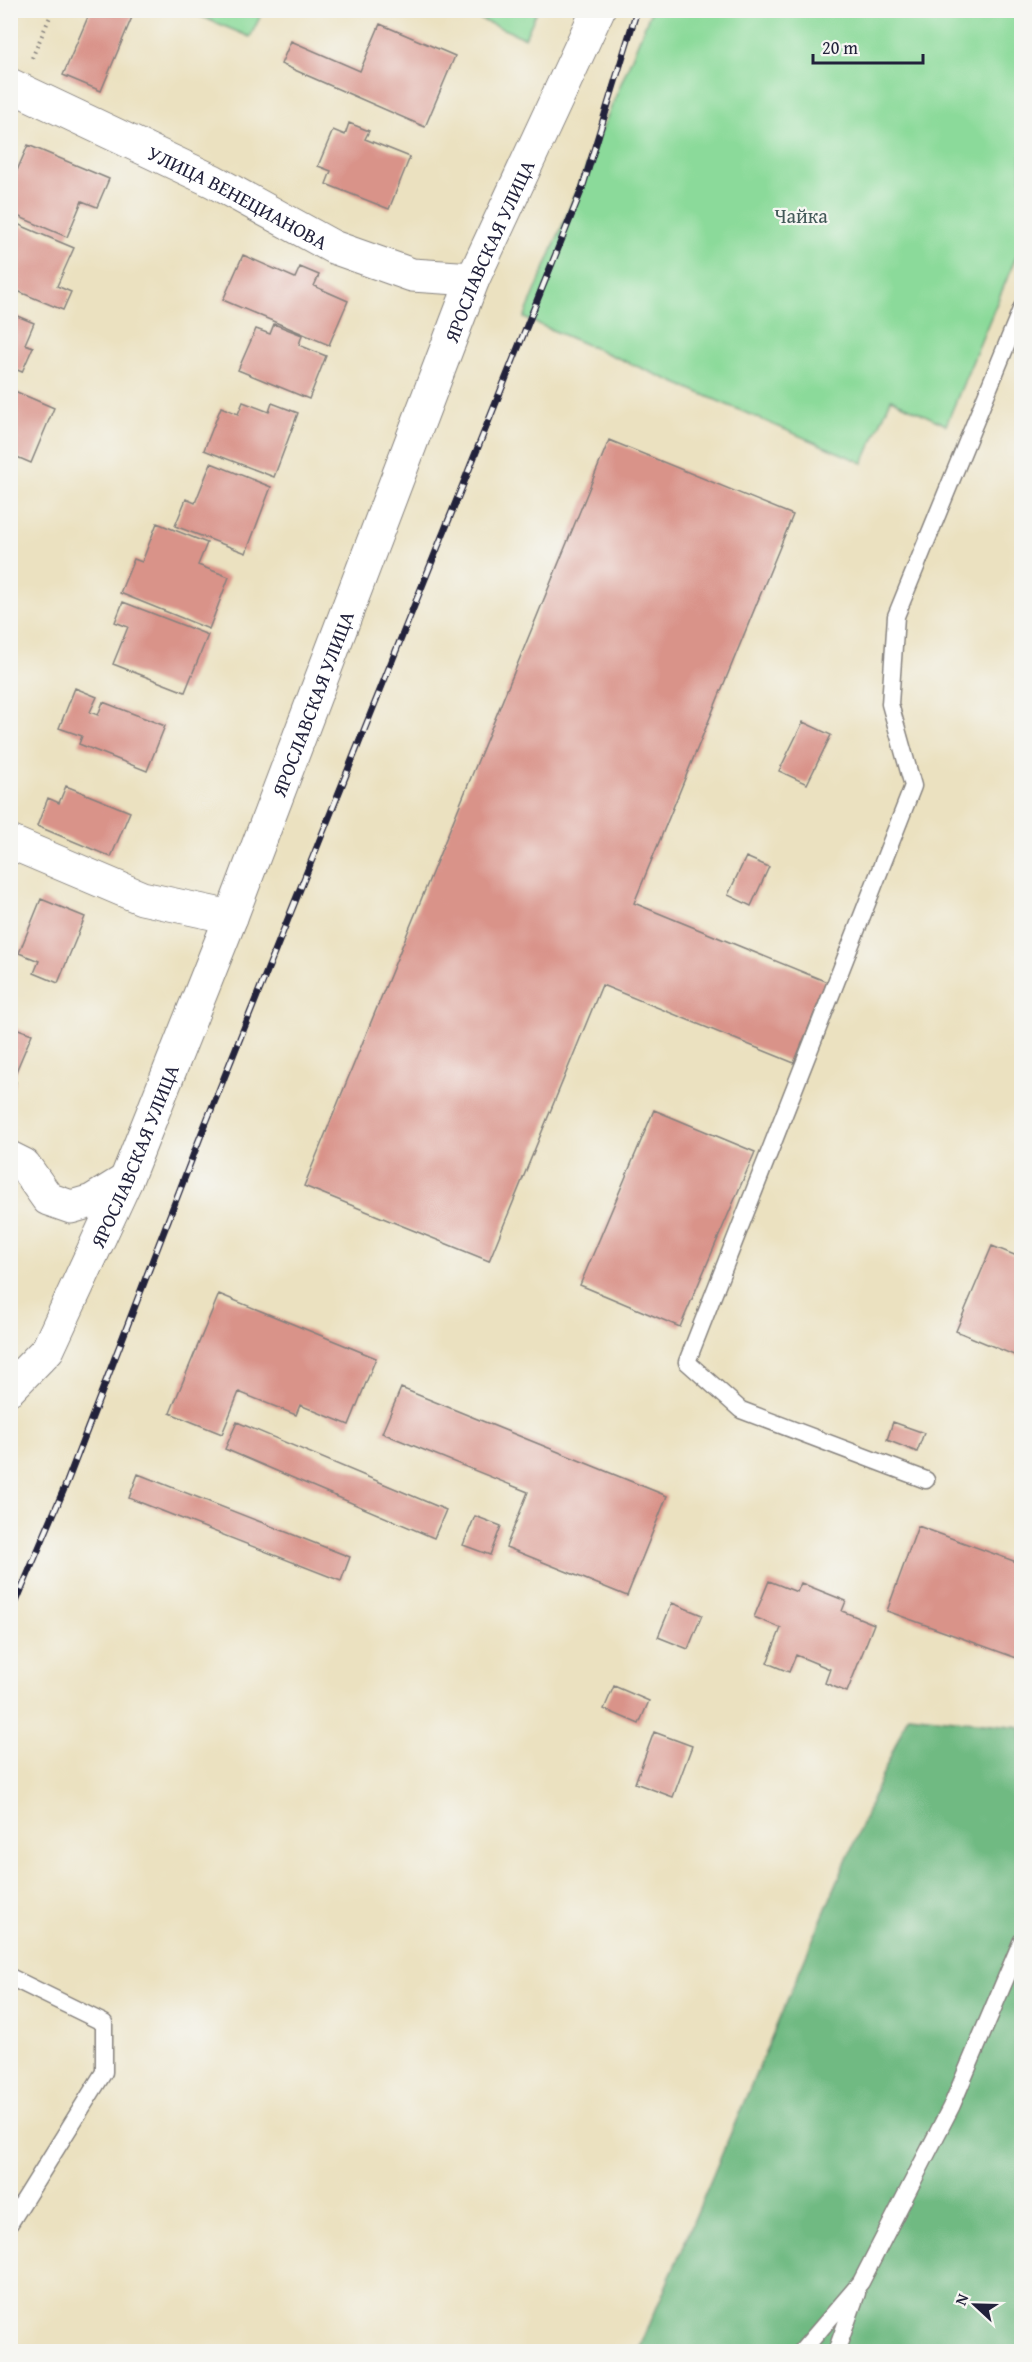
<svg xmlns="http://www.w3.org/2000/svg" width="1032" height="2362" font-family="'Gentium Book Plus',serif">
<rect width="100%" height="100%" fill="#f6f6f2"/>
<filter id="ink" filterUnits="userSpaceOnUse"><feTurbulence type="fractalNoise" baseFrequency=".0167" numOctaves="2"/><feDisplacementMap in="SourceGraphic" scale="12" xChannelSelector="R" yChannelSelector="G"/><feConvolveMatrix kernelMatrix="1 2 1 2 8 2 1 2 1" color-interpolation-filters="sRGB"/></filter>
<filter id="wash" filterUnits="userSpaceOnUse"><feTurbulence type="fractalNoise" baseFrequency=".008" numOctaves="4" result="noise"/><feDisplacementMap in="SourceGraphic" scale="24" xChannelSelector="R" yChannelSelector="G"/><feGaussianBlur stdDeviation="1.35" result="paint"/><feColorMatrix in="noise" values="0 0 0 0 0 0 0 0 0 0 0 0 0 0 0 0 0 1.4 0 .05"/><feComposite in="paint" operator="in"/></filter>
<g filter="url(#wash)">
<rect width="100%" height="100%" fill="#ebe1c0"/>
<path fill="#8bda9a" stroke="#567e6a" stroke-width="1.5" d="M 188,11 L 263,10 L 263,11 L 250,37 Z
M 460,11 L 537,11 L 525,38 Z
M 1011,11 L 1022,15 L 1021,245 L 946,425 L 891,399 L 863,463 L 524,318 L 651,11 Z"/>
<path fill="#70ba82" stroke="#496e5e" stroke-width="1.5" d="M 908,1715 L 1021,1727 L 1022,2340 L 1017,2351 L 638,2352 Z"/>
<g id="blocks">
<path fill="#d99389" d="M 91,10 L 135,10 L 101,91 L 63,75 Z
M 380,24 L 455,56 L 425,127 L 281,64 L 291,41 L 360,71 Z
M 349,123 L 369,131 L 365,139 L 410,157 L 389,209 L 326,184 L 331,171 L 318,166 L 333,130 L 345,135 Z
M 28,145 L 109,179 L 97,207 L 82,201 L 67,237 L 10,213 L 10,187 Z
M 10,221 L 74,248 L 57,286 L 71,292 L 63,310 L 10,288 Z
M 243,255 L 295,278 L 300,267 L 319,275 L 314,286 L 348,301 L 329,345 L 223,300 Z
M 10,313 L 34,323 L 25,344 L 33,347 L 22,372 L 10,367 Z
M 274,324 L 302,335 L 299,345 L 326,356 L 309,399 L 238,370 L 256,329 L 270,334 Z
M 10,389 L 54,408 L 31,463 L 10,454 Z
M 243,402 L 269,412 L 272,403 L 298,413 L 274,477 L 204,450 L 221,407 L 238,414 Z
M 609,440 L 793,515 L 634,903 L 827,982 L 794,1063 L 602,985 L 489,1261 L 304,1186 Z
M 211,463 L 271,487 L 246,553 L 175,526 L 186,499 L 195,503 Z
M 157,523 L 207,543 L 198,565 L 229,577 L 209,629 L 120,593 L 134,559 L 142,562 Z
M 123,602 L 208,635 L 185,692 L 113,664 L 128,627 L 115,622 Z
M 75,688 L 97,697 L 90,712 L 98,715 L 103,702 L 165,726 L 147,771 L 79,744 L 82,736 L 59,728 Z
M 803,722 L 831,735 L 807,784 L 779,771 Z
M 66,786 L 130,812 L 111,857 L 37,826 L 48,798 L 59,803 Z
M 746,857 L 769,867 L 751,906 L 728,895 Z
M 41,899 L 85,917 L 58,983 L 34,973 L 39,961 L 19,953 Z
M 10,1026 L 32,1034 L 12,1081 L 16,1082 L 11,1094 Z
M 654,1110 L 755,1152 L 680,1327 L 580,1285 Z
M 992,1246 L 1022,1258 L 1021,1358 L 956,1331 Z
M 219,1294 L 376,1358 L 349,1425 L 300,1405 L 296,1415 L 239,1392 L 222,1434 L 170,1413 Z
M 401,1388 L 667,1496 L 627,1596 L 506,1547 L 528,1492 L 382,1433 Z
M 237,1422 L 446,1510 L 434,1538 L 225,1449 Z
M 893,1422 L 924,1433 L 917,1452 L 887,1440 Z
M 138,1474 L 350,1557 L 341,1581 L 129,1498 Z
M 475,1516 L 501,1526 L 490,1555 L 463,1545 Z
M 918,1526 L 1022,1564 L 1022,1660 L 887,1611 Z
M 769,1581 L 797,1592 L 801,1583 L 846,1601 L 842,1611 L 874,1624 L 847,1692 L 825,1683 L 830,1669 L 796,1655 L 789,1672 L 767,1663 L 781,1628 L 754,1617 Z
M 672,1603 L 702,1615 L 688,1649 L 658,1637 Z
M 614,1686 L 649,1701 L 639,1724 L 604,1709 Z
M 654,1732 L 692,1746 L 673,1797 L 635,1783 Z"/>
</g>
</g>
<g filter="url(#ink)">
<use href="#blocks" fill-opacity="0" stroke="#86827e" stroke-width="1.5"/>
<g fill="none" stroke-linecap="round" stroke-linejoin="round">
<defs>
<path id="service" d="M 926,1480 L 741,1410 L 687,1362 L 913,786 L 890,704 L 896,616 L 1022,307
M 10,1977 L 104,2023 L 104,2072 L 10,2223
M 801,2352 L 861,2282 L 952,2105 L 1022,1940
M 836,2352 L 857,2293"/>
<g id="minor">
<path id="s1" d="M 10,85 L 213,181 L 333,247 L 412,275 L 473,279"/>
<path d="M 10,842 L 142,898 L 231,917"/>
<path d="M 10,1158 L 24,1165 L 48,1199 L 71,1207 L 92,1201 L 126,1180"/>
<path id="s2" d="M 10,1388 L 48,1349 L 126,1180 L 231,917 L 473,279 L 598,10"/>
</g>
</defs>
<use href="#service" stroke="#86827e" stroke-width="19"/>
<use href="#minor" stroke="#86827e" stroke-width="35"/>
<path stroke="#86827e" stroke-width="4" stroke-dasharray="1.5 4.5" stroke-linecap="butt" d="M 32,58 L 53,10"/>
<use href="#service" stroke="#fff" stroke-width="16"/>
<use href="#minor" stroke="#fff" stroke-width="33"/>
<defs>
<path id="rail" d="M 10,1616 L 67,1482 L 201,1135 L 582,189 L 637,10"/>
</defs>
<use href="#rail" stroke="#22223b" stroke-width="7"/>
<use href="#rail" stroke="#f6f6f2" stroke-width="4.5" stroke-dasharray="14" stroke-linecap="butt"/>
</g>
</g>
<g text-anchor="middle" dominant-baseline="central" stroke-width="4.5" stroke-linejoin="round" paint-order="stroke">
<g font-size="20" fill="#22223b" stroke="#f6f6f2">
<text stroke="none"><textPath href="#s1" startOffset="254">УЛИЦА ВЕНЕЦИАНОВА</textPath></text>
<text stroke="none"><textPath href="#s2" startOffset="1238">ЯРОСЛАВСКАЯ УЛИЦА</textPath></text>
<text stroke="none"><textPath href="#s2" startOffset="752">ЯРОСЛАВСКАЯ УЛИЦА</textPath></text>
<text stroke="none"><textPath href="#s2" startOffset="266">ЯРОСЛАВСКАЯ УЛИЦА</textPath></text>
</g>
<g font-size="20" fill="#425958" stroke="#f6f6f2">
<text x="801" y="215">Чайка</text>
</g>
</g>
<rect width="1032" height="2362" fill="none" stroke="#f6f6f2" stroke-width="36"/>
<g transform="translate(975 2305) rotate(292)" stroke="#f6f6f2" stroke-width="4.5" paint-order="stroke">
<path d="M0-4.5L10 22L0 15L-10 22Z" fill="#22223b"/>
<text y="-9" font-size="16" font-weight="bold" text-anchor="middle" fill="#22223b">N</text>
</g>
<path d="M813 54v9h110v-9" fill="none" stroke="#22223b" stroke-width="3"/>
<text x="822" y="54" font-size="18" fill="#22223b" stroke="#f6f6f2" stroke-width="4.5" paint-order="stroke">20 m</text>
</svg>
